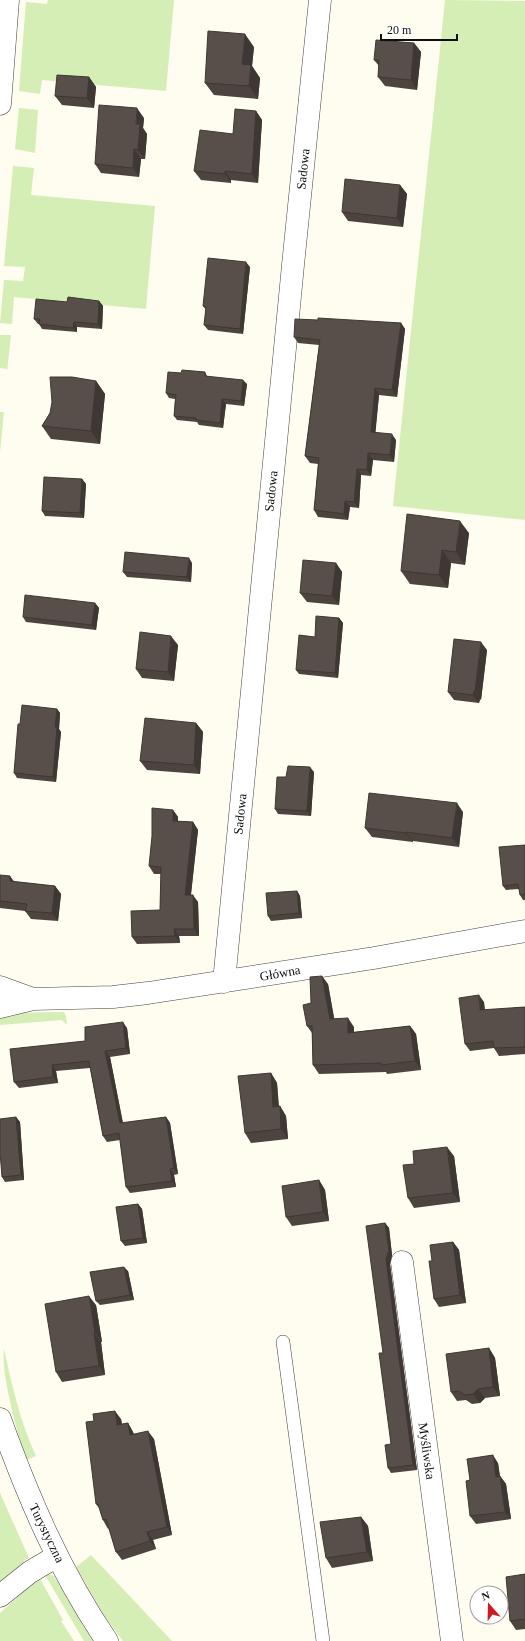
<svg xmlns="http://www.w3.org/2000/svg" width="525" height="1641" font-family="Georgia,serif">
<rect width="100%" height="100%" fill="#fffcf0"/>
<path fill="#d4eeb5" d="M 48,0 L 174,0 L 166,91 L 42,80 L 40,94 L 19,91 L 26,2 L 47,4 Z
M 445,0 L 525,1 L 525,520 L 393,506 Z
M 19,108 L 38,110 L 35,153 L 15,149 Z
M 13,166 L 34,168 L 31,195 L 155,206 L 146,309 L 14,297 L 12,324 L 0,323 L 4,280 L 23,281 L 25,267 L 4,266 Z
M 0,335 L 11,335 L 7,372 L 7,369 L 0,368 Z
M 0,412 L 4,412 L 0,452 Z
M 64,1012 L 66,1016 L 67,1025 L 62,1020 L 0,1025 L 0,1013 Z
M 4,1349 C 12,1385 20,1422 36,1456 L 26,1460 C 18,1436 0,1370 4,1349 Z
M 0,1493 L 29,1558 L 25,1560 L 10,1580 L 0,1589 Z
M 91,1555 L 172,1641 L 123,1641 L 103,1614 L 76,1567 Z
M 48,1574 L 54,1576 L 93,1641 L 84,1641 L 45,1575 Z
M 40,1579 L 63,1620 L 61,1621 L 74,1641 L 0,1641 L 0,1613 L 24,1591 Z"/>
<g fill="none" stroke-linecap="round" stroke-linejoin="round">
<defs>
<path id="lane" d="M 283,1342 L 323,1641"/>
<path id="street" d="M 0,104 L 8,0
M 224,982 L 293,265 L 320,0
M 0,987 L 33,999
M 0,1007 L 33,999 L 113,997 L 148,993 L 374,958 L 525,931
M 402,1262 L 452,1641
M 0,1419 C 28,1497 60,1572 107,1641
M 0,1596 L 30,1572 L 57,1556"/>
</defs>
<use href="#lane" stroke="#424242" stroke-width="14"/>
<use href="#street" stroke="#424242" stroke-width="23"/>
<use href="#lane" stroke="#fff" stroke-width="13"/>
<use href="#street" stroke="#fff" stroke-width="22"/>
</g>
<path fill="#4d4440" d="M 414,43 L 421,52 L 417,90 L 385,86 L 378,77 L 379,66 L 374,60 Z
M 254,47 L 252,66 L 260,78 L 258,99 L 214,95 L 205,83 Z
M 89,77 L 96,87 L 94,108 L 62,105 L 55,96 Z
M 256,111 L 262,120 L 258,183 L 231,180 L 231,183 L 201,180 L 194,171 Z
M 144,118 L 143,128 L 147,134 L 145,159 L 141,159 L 139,177 L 101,173 L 95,164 Z
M 400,185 L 407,194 L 403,227 L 348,221 L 342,212 Z
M 250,267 L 243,334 L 208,330 L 204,325 L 206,310 L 203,306 Z
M 99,301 L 103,306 L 102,329 L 77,327 L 77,332 L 42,329 L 39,324 L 38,324 L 34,319 L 67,302 Z
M 318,320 L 401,323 L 405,329 L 397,397 L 379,395 L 375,433 L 396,440 L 394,462 L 373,460 L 371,476 L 361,475 L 359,508 L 350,507 L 348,520 L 318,517 L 314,510 L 318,464 L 310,463 L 305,456 L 319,345 L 298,343 L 294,337 Z
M 205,372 L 207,376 L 247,384 L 244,406 L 226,404 L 223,428 L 199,425 L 197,422 L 177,420 L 174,416 L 175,399 L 169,398 L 166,393 L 181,373 Z
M 96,381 L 105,394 L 100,444 L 51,439 L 42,426 L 50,413 Z
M 82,479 L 86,484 L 84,518 L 45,516 L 42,511 Z
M 469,533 L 465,565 L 451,563 L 448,588 L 410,584 L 401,571 Z
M 192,563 L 191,582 L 127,577 L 123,572 Z
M 336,563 L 342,572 L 339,605 L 307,602 L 300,593 Z
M 95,603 L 99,608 L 96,630 L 26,622 L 23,617 Z
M 339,618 L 343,623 L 338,678 L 299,674 L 296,670 L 315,637 Z
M 178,645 L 174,681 L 142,678 L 136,669 Z
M 487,650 L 481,700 L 480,699 L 479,703 L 454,700 L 448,692 Z
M 57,709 L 60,713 L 59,729 L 61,732 L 56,782 L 17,778 L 14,773 L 20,724 Z
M 196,723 L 203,732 L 200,774 L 147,770 L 140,761 Z
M 314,772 L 311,816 L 278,814 L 275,809 L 286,777 Z
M 173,810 L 178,817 L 178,821 L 193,822 L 198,830 L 191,895 L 198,902 L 199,936 L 179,936 L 180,943 L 137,944 L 132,937 L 160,910 L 161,874 L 154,874 L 149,866 Z
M 463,812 L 459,847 L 413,841 L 413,842 L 372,837 L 365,828 Z
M 525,845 L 525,900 L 523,900 L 520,895 L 519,889 L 506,890 L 503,886 Z
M 0,875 L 15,882 L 55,886 L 61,894 L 58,921 L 31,919 L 25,911 L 0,908 Z
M 297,891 L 300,896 L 302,918 L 271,921 L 268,916 Z
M 328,984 L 334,1019 L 354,1027 L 354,1032 L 410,1026 L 416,1034 L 421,1070 L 387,1074 L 386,1072 L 319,1074 L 313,1065 L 312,1033 L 307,1026 L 311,1003 Z
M 484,1002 L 485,1010 L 525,1007 L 525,1054 L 499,1056 L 494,1048 L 470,1051 L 465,1044 Z
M 127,1028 L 130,1054 L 110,1057 L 123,1123 L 166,1117 L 170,1123 L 178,1174 L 174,1175 L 176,1187 L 130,1193 L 126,1187 L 120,1140 L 107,1142 L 103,1136 L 90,1068 L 56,1071 L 58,1083 L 19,1088 L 14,1082 L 85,1041 Z
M 271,1073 L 277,1083 L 279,1106 L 280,1106 L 286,1116 L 288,1139 L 251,1143 L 245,1133 Z
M 16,1117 L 20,1122 L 24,1180 L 5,1182 L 2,1177 Z
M 454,1156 L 460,1202 L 414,1208 L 408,1198 L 414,1164 Z
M 319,1180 L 325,1190 L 329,1221 L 292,1226 L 286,1217 Z
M 138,1204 L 142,1209 L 147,1243 L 125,1246 L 121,1241 Z
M 385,1223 L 389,1228 L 392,1255 L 390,1264 L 417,1470 L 391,1473 L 388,1468 L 391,1444 L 383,1353 Z
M 453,1242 L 459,1250 L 466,1303 L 439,1307 L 434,1299 L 432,1261 Z
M 128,1271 L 134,1300 L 100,1305 L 96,1301 Z
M 96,1305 L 102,1342 L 101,1342 L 105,1375 L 62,1382 L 56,1372 Z
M 489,1348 L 495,1358 L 500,1396 L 485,1398 L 480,1403 L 472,1404 L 466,1400 L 457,1401 L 451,1392 Z
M 121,1419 L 122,1424 L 128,1423 L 133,1432 L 134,1434 L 154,1439 L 172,1535 L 153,1540 L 156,1549 L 122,1560 L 116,1552 L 109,1528 L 108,1529 L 103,1520 L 99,1508 L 96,1504 Z
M 498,1463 L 500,1476 L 506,1484 L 511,1519 L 476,1524 L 470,1516 L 470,1480 Z
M 361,1517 L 368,1526 L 373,1561 L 332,1568 L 326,1558 Z
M 525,1574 L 525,1629 L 516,1630 L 510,1621 Z"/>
<path fill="#3e3734" d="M 245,34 L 254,47 L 252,66 L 260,78 L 258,99 L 249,86 L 242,64 Z
M 414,43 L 421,52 L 417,90 L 411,80 Z
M 89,77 L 96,87 L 94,108 L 87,98 Z
M 137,108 L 144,118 L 143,128 L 147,134 L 145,159 L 138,150 L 136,124 Z
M 256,111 L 262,120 L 258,183 L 252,174 Z
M 134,149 L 141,159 L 139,177 L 133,168 Z
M 225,171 L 231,180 L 231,183 L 225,174 Z
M 400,185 L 407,194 L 403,227 L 397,218 Z
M 246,262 L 250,267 L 243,334 L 240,329 Z
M 99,301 L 103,306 L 102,329 L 98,324 Z
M 74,322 L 77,327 L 77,332 L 73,328 Z
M 401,323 L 405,329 L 397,397 L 392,390 Z
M 243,380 L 247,384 L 244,406 L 241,401 Z
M 96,381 L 105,394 L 100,444 L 91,431 Z
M 375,388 L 379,395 L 375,438 L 371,432 Z
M 222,399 L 226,404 L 223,428 L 220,423 Z
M 392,434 L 396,440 L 394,462 L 390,455 Z
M 368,453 L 373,460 L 371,476 L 367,470 Z
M 357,469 L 361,475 L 359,508 L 354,502 Z
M 82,479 L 86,484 L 84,518 L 80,513 Z
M 345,501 L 350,507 L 348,520 L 344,514 Z
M 460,521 L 469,533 L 465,565 L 456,552 Z
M 442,550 L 451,563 L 448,588 L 439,575 Z
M 189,558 L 192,563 L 191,582 L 187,577 Z
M 336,563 L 342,572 L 339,605 L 332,596 Z
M 95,603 L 99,608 L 96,630 L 92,625 Z
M 339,618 L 343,623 L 338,678 L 335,673 Z
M 171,636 L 178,645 L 174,681 L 168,672 Z
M 481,642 L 487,650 L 481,700 L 475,691 Z
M 474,691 L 480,699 L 479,703 L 473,695 Z
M 57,709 L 60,713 L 59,729 L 61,732 L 56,782 L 53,777 L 55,727 Z
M 196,723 L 203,732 L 200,774 L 194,765 Z
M 310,767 L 314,772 L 311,816 L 307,811 Z
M 457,803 L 463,812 L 459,847 L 452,838 Z
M 173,810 L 178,817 L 178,828 L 173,821 Z
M 193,822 L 198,830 L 190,902 L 185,895 Z
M 406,832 L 413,841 L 413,842 L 406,833 Z
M 10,876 L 16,884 L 10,881 Z
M 55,886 L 61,894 L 58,921 L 52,913 Z
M 297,891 L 300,896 L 302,918 L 299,913 Z
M 193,895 L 198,902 L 199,936 L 194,929 Z
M 174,929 L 179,936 L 180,943 L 175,936 Z
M 322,976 L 328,984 L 336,1028 L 330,1019 Z
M 479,995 L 484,1002 L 485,1017 L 480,1010 Z
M 348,1018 L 354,1027 L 354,1041 L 348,1033 Z
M 123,1022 L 127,1028 L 130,1054 L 126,1048 Z
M 410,1026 L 416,1034 L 421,1070 L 415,1061 Z
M 105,1051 L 110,1057 L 124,1129 L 120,1123 Z
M 52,1065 L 56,1071 L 58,1083 L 53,1077 Z
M 271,1073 L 277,1083 L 279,1116 L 273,1107 Z
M 280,1106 L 286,1116 L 288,1139 L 281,1129 Z
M 16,1117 L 20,1122 L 24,1180 L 21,1175 Z
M 166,1117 L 170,1123 L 178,1174 L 174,1168 Z
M 447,1147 L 454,1156 L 460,1202 L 453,1193 Z
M 170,1169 L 174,1175 L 176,1187 L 172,1181 Z
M 319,1180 L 325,1190 L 329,1221 L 323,1212 Z
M 138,1204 L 142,1209 L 147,1243 L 143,1238 Z
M 385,1223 L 389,1228 L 392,1255 L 390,1264 L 417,1470 L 413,1465 L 386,1259 Z
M 453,1242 L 459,1250 L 466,1303 L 460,1295 Z
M 124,1267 L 128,1271 L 134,1300 L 130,1295 Z
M 89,1296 L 96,1305 L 102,1342 L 95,1332 Z
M 94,1333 L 101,1342 L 105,1375 L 99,1366 Z
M 489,1348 L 495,1358 L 500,1396 L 493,1387 Z
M 478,1389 L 485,1398 L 480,1403 L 473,1394 Z
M 115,1411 L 121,1419 L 123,1433 L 117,1425 Z
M 128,1423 L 133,1432 L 135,1443 L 130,1435 Z
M 148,1431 L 154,1439 L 172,1535 L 167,1527 Z
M 493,1455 L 498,1463 L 501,1485 L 496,1477 Z
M 500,1476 L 506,1484 L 511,1519 L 505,1512 Z
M 361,1517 L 368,1526 L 373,1561 L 367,1552 Z
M 147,1532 L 153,1540 L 156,1549 L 150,1541 Z"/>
<path fill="#594f4a" stroke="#3e3734" d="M 208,31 L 245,34 L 242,64 L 251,65 L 249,86 L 205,83 Z
M 376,40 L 414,43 L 411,80 L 378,77 L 379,60 L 374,60 Z
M 57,75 L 89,77 L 87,98 L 55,96 Z
M 99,105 L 137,108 L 136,124 L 140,124 L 138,150 L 134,149 L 133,168 L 95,164 Z
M 235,109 L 256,111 L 252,174 L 225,171 L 225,174 L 194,171 L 200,130 L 233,134 Z
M 345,179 L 400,185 L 397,218 L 342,212 Z
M 208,258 L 246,262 L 240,329 L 204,325 L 206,307 L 203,306 Z
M 68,297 L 99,301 L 98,324 L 74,322 L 73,328 L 39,324 L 40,319 L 34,319 L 36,299 L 67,302 Z
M 318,318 L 401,323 L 392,390 L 375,388 L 371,432 L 392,434 L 390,455 L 368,453 L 367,470 L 357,469 L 354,502 L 345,501 L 344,514 L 314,510 L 319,458 L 305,456 L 320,340 L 294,337 L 295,319 L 318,320 Z
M 182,370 L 205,372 L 205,376 L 243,380 L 241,401 L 222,399 L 220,423 L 196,420 L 196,418 L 174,416 L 176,395 L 166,393 L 168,372 L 181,373 Z
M 50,377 L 72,377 L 96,381 L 91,431 L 42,426 L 50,413 L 52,402 Z
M 44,477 L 82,479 L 80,513 L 42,511 Z
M 407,514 L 460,521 L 456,552 L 442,550 L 439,575 L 401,571 Z
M 125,552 L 189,558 L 187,577 L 123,572 Z
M 303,560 L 336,563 L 332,596 L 300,593 Z
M 25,595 L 95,603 L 92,625 L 23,617 Z
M 316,616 L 339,618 L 335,673 L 296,670 L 299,635 L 315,637 Z
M 140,632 L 171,636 L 168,672 L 136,669 Z
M 454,639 L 481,642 L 475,691 L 474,691 L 473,695 L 448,692 Z
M 22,705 L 57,709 L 55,727 L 57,727 L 53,777 L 14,773 L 18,724 L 20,724 Z
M 145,718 L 196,723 L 194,765 L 140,761 Z
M 288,766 L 310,767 L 307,811 L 275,809 L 277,777 L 286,777 Z
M 369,793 L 457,803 L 452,838 L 406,832 L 406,833 L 365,828 Z
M 152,808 L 173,810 L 173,821 L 193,822 L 185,895 L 193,895 L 194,929 L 174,929 L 175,936 L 132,937 L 131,911 L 160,910 L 161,867 L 149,866 L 152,836 Z
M 525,845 L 525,894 L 520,895 L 518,884 L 503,886 L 499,847 Z
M 0,875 L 10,876 L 10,881 L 55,886 L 52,913 L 25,911 L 27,904 L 0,901 Z
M 297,891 L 299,913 L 268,916 L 266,893 Z
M 322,976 L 330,1019 L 348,1018 L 348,1033 L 410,1026 L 415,1061 L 381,1065 L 381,1063 L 313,1065 L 312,1026 L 307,1026 L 303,1005 L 311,1003 L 310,977 Z
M 479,995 L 480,1010 L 525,1007 L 525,1047 L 494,1048 L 493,1041 L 465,1044 L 459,998 Z
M 123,1022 L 126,1048 L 105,1051 L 120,1123 L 166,1117 L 174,1168 L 170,1169 L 172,1181 L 126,1187 L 119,1133 L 103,1136 L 89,1061 L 52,1065 L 53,1077 L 14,1082 L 10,1049 L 85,1041 L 85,1027 Z
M 271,1073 L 273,1107 L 280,1106 L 281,1129 L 245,1133 L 238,1076 Z
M 16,1117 L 21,1175 L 2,1177 L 0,1152 L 0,1119 Z
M 447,1147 L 453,1193 L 408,1198 L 403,1165 L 414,1164 L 413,1151 Z
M 319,1180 L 323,1212 L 286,1217 L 282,1186 Z
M 138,1204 L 143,1238 L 121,1241 L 116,1207 Z
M 385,1223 L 389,1250 L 386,1259 L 413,1465 L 388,1468 L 385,1445 L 391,1444 L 379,1353 L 383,1353 L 366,1226 Z
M 453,1242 L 460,1295 L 434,1299 L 429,1261 L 432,1261 L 430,1245 Z
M 124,1267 L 130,1295 L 96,1301 L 90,1272 Z
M 89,1296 L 95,1332 L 94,1333 L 99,1366 L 56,1372 L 45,1304 Z
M 489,1348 L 493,1387 L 478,1389 L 473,1394 L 465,1395 L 459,1391 L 451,1392 L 446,1354 Z
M 115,1411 L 117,1425 L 128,1423 L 130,1435 L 148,1431 L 167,1527 L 147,1532 L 150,1541 L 116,1552 L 106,1519 L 103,1520 L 98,1504 L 96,1504 L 86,1422 L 94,1421 L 93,1414 Z
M 493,1455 L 496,1477 L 500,1476 L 505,1512 L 470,1516 L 466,1481 L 470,1480 L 467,1459 Z
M 361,1517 L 367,1552 L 326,1558 L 320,1522 Z
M 525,1574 L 525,1619 L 510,1621 L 506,1577 Z"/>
<g text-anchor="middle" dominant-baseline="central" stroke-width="4" stroke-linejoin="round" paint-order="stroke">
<g font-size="13" fill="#0f0f0f" stroke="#fff">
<text transform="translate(303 169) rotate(-84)">Sadowa</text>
<text transform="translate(271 491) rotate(-84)">Sadowa</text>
<text transform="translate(240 814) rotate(-84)">Sadowa</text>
<text transform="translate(280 973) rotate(-10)">Główna</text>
<text transform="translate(427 1451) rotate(82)">Myśliwska</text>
<text transform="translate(47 1533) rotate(64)">Turystyczna</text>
</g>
</g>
<g transform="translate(489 1605) rotate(340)"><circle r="19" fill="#ffffff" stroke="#9f9f9f"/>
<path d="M0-3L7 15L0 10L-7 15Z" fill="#ce1823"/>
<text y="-6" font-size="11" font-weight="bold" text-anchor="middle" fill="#0f0f0f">N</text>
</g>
<path d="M381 34v6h76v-6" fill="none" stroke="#0f0f0f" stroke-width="2"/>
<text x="387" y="34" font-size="12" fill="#0f0f0f" stroke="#ffffff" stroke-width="3" paint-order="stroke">20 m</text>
</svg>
